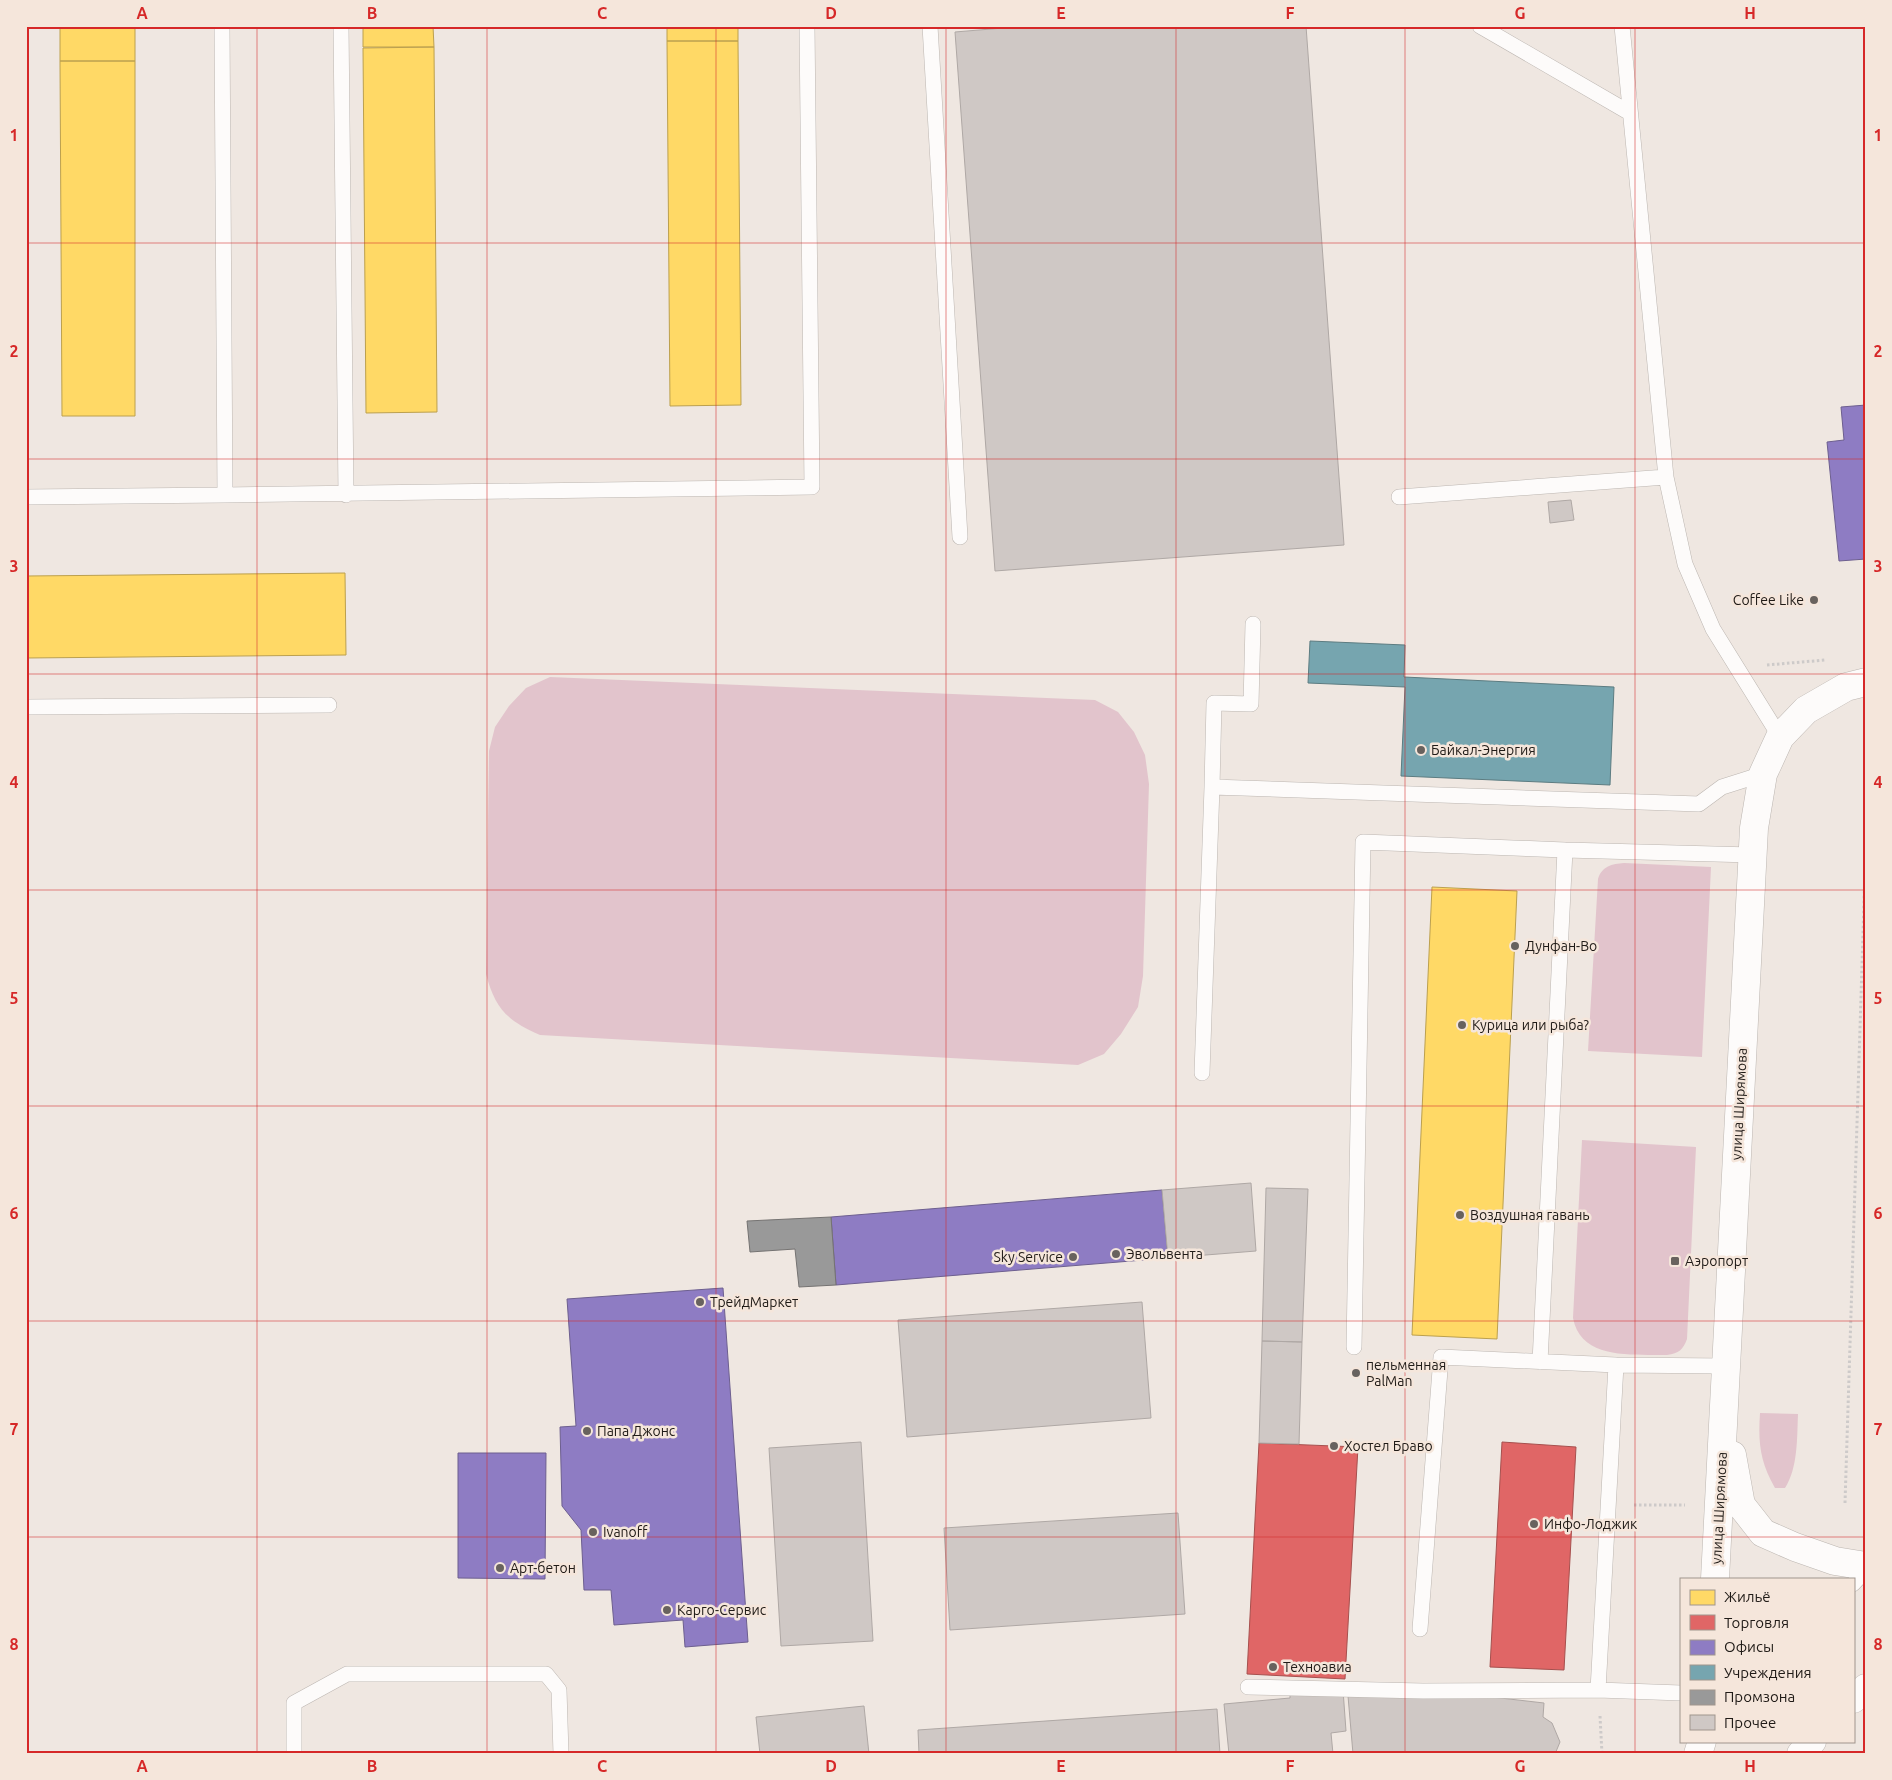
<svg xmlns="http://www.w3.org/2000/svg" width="1892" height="1780" font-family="Ubuntu,sans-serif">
<rect width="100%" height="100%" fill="#efe7e1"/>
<path fill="#e2c4cc" d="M 550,677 L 1095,700 L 1118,712 L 1134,732 L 1145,755 L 1149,784 L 1143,976 L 1138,1007 L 1121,1034 L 1104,1054 L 1078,1065 L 540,1035 C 507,1021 495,1008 486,974 L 489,751 L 495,727 L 509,706 L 526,688 Z
M 1624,863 L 1711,867 L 1702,1057 L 1588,1051 L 1598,879 C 1602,866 1612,864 1624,863 Z
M 1582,1140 L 1696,1147 L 1687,1339 C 1683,1350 1679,1353 1667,1355 C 1635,1354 1581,1361 1573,1318 Z
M 1760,1413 L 1798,1414 C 1797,1438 1798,1468 1785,1488 L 1775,1488 C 1760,1462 1758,1443 1760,1413 Z"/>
<path fill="#ffd966" stroke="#bca04e" d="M 60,26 L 135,26 L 135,61 L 60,61 Z
M 363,26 L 433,26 L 434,47 L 363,47 Z
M 667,26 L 738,26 L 738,41 L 667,41 Z
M 667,41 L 738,41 L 741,405 L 670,406 Z
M 434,47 L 437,412 L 366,413 L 363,48 Z
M 60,61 L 135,61 L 135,416 L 62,416 Z
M 345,573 L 346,655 L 26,658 L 26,576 Z
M 1432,887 L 1517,891 L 1497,1339 L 1412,1335 Z"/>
<path fill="#e06666" stroke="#a6504e" d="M 1502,1442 L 1576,1447 L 1564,1670 L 1490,1667 Z
M 1259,1443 L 1358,1447 L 1345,1679 L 1247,1674 Z"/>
<path fill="#8e7cc3" stroke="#6d5f8f" d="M 1866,405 L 1866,559 L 1839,561 L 1827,442 L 1844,440 L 1841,407 Z
M 1162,1190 L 1168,1258 L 836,1285 L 831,1217 Z
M 723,1288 L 748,1642 L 685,1647 L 683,1620 L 614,1625 L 611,1590 L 584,1590 L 581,1530 L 562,1506 L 560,1427 L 576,1426 L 567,1299 Z
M 458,1453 L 546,1453 L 545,1579 L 458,1578 Z"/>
<path fill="#76a5af" stroke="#5c7c81" d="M 1310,641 L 1405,645 L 1404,677 L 1614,687 L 1610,785 L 1401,776 L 1405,687 L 1308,683 Z"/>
<path fill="#999" stroke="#757372" d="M 831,1217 L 836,1285 L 799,1287 L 795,1249 L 750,1252 L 747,1221 Z"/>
<path fill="#cfc8c5" stroke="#afa8a5" d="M 1027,26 L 1306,26 L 1344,545 L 995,571 L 955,32 Z
M 1571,500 L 1574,520 L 1550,523 L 1548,502 Z
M 1251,1183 L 1256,1251 L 1168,1258 L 1162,1190 Z
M 1266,1188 L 1308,1189 L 1302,1342 L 1262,1341 Z
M 1142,1302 L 1151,1418 L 907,1437 L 898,1320 Z
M 1262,1341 L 1302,1342 L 1299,1444 L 1259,1443 Z
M 861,1442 L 873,1641 L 781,1646 L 769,1448 Z
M 1178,1513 L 1185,1614 L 950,1630 L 944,1528 Z
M 1343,1690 L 1346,1731 L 1331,1733 L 1333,1754 L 1229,1754 L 1224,1704 L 1290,1698 L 1290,1695 Z
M 1348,1696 L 1483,1696 L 1544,1703 L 1543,1717 L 1552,1723 L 1560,1742 L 1555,1754 L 1353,1754 Z
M 864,1706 L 869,1754 L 760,1754 L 756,1717 Z
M 1217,1709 L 1220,1754 L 919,1754 L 918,1730 Z"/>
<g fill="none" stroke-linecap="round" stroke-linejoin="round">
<defs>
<path id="service" d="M 341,26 L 346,495
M 930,26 L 960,537
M 1480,26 L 1630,113
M 1622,26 L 1666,477 L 1685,564 L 1713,629 L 1780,737
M 225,495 L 812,487 L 807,26
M 26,497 L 225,495 L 222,26
M 1399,497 L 1666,477
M 26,707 L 329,705
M 1212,787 L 1214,703 L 1251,704 L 1253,624
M 1202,1073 L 1212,787 L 1699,804 L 1722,787 L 1763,774
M 1354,1347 L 1363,842 L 1565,850
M 1540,1362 L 1565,850 L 1752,855
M 1853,1584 L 1866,1570
M 1420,1629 L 1441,1357 L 1616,1365 L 1725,1366
M 1248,1687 L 1423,1691 L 1598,1690 L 1681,1693
M 1598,1690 L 1616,1365
M 294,1754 L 294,1703 L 347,1674 L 546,1674 L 559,1690 L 561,1754"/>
<path id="primary" d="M 1732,1455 L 1741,1505 L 1763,1533 L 1795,1547 L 1835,1561 L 1866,1566
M 1715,1579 L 1754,828 L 1763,774 L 1780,737 L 1806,710 L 1846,687 L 1866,682
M 1853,1699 L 1866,1688
M 1698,1754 L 1702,1741
M 1801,1754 L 1812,1741"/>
</defs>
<use href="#service" stroke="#bcb6b1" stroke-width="16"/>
<use href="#primary" stroke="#bcb6b1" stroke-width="29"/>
<path stroke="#cdcac9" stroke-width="3" stroke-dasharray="2.5 2.5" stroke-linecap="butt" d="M 1767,665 L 1825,660
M 1845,1503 L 1866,839
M 1634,1505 L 1685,1505
M 1600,1716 L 1602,1754"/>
<use href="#service" stroke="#fdfbfa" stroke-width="15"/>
<use href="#primary" stroke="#fdfbfa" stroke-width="28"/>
</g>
<path fill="none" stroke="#d62828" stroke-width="1" stroke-opacity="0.55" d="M 257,26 L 257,1754M 487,26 L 487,1754M 716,26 L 716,1754M 946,26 L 946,1754M 1176,26 L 1176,1754M 1405,26 L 1405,1754M 1635,26 L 1635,1754M 26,243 L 1866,243M 26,459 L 1866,459M 26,674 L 1866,674M 26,890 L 1866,890M 26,1106 L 1866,1106M 26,1321 L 1866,1321M 26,1537 L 1866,1537"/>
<g fill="#68625e" stroke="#f5e6db" stroke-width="2">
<circle cx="1814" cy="600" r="5"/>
<circle cx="1421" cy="750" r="5"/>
<circle cx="1515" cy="946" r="5"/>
<circle cx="1462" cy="1025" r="5"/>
<circle cx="1460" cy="1215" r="5"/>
<circle cx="1116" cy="1254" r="5"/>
<circle cx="1073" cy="1257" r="5"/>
<rect x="1670" y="1256" width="10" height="10" rx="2.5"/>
<circle cx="700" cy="1302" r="5"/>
<circle cx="1356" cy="1373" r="5"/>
<circle cx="587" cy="1431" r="5"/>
<circle cx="1334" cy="1446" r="5"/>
<circle cx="1534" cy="1524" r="5"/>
<circle cx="593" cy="1532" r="5"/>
<circle cx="500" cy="1568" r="5"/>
<circle cx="667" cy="1610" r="5"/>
<circle cx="1273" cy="1667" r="5"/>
</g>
<g text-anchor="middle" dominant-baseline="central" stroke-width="5" stroke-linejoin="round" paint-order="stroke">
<g font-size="14" fill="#201b17" stroke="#f5e6db" text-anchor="start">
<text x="1804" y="600" text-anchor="end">Coffee Like</text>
<text x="1431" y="750">Байкал-Энергия</text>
<text x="1525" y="946">Дунфан-Во</text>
<text x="1472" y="1025">Курица или рыба?</text>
<text x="1470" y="1215">Воздушная гавань</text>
<text x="1126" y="1254">Эвольвента</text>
<text x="1063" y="1257" text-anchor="end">Sky Service</text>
<text x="1685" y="1261">Аэропорт</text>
<text x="710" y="1302">ТрейдМаркет</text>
<text x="1366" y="1365">пельменная<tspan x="1366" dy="16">PalMan</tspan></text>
<text x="597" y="1431">Папа Джонс</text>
<text x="1344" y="1446">Хостел Браво</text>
<text x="1544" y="1524">Инфо-Лоджик</text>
<text x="603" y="1532">Ivanoff</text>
<text x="510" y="1568">Арт-бетон</text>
<text x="677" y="1610">Карго-Сервис</text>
<text x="1283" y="1667">Техноавиа</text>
</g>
<g font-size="14" fill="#201b17" stroke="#f5e6db">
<text transform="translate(1739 1104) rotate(-87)">улица Ширямова</text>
<text transform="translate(1719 1508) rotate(-87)">улица Ширямова</text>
</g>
</g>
<rect width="1892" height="1780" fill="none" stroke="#f5e6db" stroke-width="55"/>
<rect x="1680" y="1578" width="175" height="165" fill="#f5e6db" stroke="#a0958d"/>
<rect x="1690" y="1590" width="25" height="15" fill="#ffd966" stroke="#a0958d"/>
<text x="1724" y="1602" font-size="15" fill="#201b17">Жильё</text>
<rect x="1690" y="1615" width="25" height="15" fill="#e06666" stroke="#a0958d"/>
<text x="1724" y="1628" font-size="15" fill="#201b17">Торговля</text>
<rect x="1690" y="1640" width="25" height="15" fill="#8e7cc3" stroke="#a0958d"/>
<text x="1724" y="1652" font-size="15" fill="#201b17">Офисы</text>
<rect x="1690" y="1665" width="25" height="15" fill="#76a5af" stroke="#a0958d"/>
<text x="1724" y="1678" font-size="15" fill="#201b17">Учреждения</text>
<rect x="1690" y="1690" width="25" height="15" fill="#999999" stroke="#a0958d"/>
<text x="1724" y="1702" font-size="15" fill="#201b17">Промзона</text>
<rect x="1690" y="1715" width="25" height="15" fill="#cfc8c5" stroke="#a0958d"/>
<text x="1724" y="1728" font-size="15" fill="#201b17">Прочее</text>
<rect x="28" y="28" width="1836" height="1724" fill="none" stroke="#d62828" stroke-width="2"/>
<g font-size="16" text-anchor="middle" font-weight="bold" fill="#d62828">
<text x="142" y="19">A</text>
<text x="372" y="19">B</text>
<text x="602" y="19">C</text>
<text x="831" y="19">D</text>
<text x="1061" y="19">E</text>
<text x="1290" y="19">F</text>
<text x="1520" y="19">G</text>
<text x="1750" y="19">H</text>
<text x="14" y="141">1</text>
<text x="1878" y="141">1</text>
<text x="14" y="357">2</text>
<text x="1878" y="357">2</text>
<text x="14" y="572">3</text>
<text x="1878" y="572">3</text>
<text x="14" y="788">4</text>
<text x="1878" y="788">4</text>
<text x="14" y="1004">5</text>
<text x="1878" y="1004">5</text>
<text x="14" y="1219">6</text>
<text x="1878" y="1219">6</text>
<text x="14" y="1435">7</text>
<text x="1878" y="1435">7</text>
<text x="14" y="1650">8</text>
<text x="1878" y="1650">8</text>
<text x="142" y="1772">A</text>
<text x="372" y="1772">B</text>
<text x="602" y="1772">C</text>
<text x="831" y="1772">D</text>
<text x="1061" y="1772">E</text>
<text x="1290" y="1772">F</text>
<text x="1520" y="1772">G</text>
<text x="1750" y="1772">H</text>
</g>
</svg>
